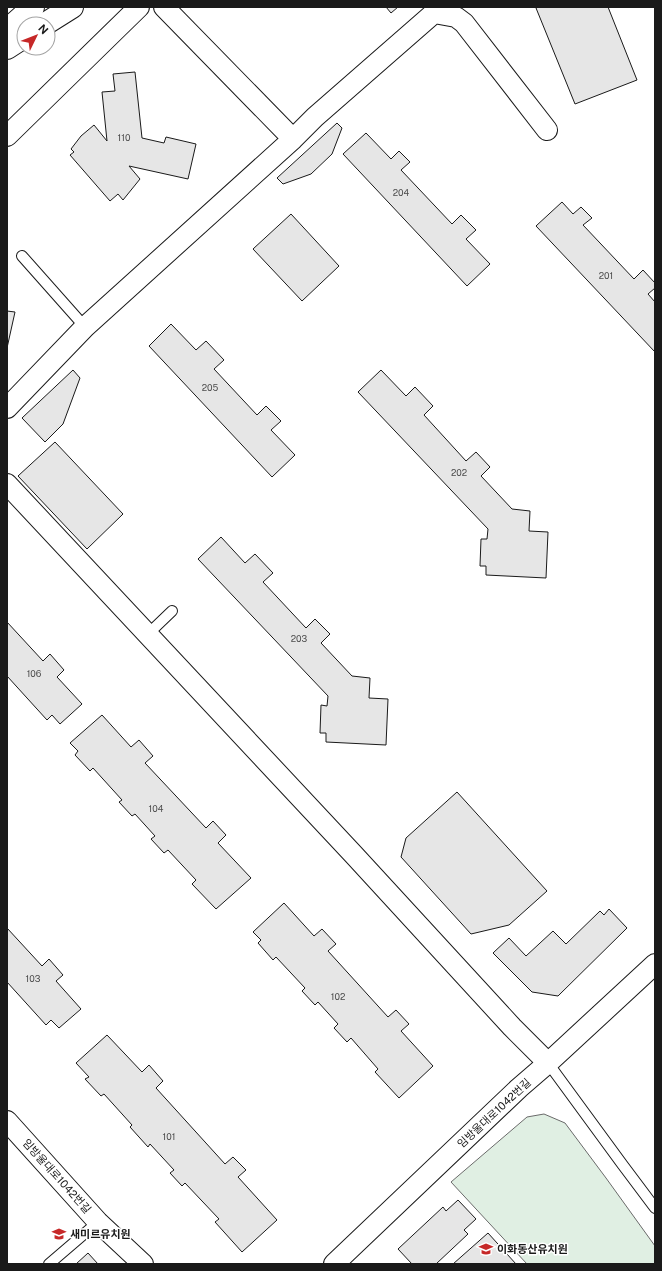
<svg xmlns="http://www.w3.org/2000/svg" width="662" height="1271" font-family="'Public Sans','Noto Sans KR',sans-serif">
<rect width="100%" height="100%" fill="#fff"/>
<path fill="#e0efe3" stroke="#6a6a6a" d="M 544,1114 L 565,1123 L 606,1178 L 655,1246 L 655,1264 L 527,1264 L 451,1182 L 527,1117 Z"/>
<path fill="#e6e6e6" stroke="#1a1a1a" d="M 386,7 L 398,7 L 391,13 Z
M 539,7 L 608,7 L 637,80 L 575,104 L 536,8 Z
M 135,72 L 142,138 L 164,143 L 166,137 L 196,144 L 188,179 L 129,166 L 140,179 L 123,200 L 118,194 L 110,201 L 70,155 L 74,152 L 71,149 L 81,136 L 94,125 L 107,141 L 102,92 L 115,91 L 113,74 Z
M 337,123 L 342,128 L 332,154 L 311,174 L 283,184 L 277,178 Z
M 366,133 L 391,159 L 399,151 L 410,162 L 401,170 L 452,224 L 461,215 L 476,230 L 466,239 L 490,264 L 467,286 L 343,154 Z
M 562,202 L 573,214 L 581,207 L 592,218 L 583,225 L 634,279 L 643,270 L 655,283 L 655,288 L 648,294 L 655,302 L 655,352 L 536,226 Z
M 291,214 L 339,266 L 302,301 L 253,249 Z
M 7,311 L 15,312 L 7,348 Z
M 171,324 L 196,350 L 206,341 L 224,360 L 214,369 L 257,415 L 266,406 L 281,421 L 271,430 L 295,455 L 272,477 L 149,346 Z
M 73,370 L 80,378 L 63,424 L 45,442 L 22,418 Z
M 381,370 L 406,396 L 415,387 L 433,406 L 424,415 L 466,461 L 476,452 L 490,467 L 481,476 L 512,509 L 530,511 L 529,531 L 548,532 L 546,578 L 486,575 L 486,566 L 480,566 L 481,539 L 487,539 L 488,529 L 358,392 Z
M 55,442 L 123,514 L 87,549 L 18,476 Z
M 221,537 L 245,563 L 255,554 L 273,573 L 263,582 L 306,628 L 315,619 L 330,634 L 321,643 L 352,676 L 370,678 L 369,698 L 388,699 L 386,745 L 326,742 L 326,733 L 320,733 L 321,705 L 327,706 L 328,696 L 198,559 Z
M 7,622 L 43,661 L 50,654 L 64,670 L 57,677 L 82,704 L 60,724 L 52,715 L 47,720 L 7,676 Z
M 102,715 L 131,747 L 139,740 L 153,756 L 145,763 L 206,828 L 213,821 L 226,835 L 218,843 L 251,878 L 216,909 L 192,884 L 196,880 L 168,850 L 164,853 L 151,839 L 155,836 L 135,814 L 132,816 L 119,802 L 122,800 L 93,768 L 90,771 L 75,755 L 78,751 L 70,743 Z
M 457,792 L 547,891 L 509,925 L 471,934 L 401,857 L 406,838 Z
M 284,903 L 314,936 L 322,929 L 336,944 L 328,951 L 388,1017 L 396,1010 L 409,1024 L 401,1031 L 433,1066 L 399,1098 L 375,1072 L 378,1069 L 351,1038 L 347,1042 L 334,1028 L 338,1024 L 318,1002 L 315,1005 L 302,991 L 305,988 L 276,957 L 273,960 L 258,943 L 261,940 L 253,932 Z
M 609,909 L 627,928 L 558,996 L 532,992 L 493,953 L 509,938 L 526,956 L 553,931 L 566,944 L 600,911 L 604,915 Z
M 7,928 L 42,966 L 49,959 L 63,975 L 56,981 L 81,1009 L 59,1028 L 51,1020 L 46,1025 L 7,982 Z
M 107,1035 L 142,1072 L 149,1065 L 163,1081 L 156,1088 L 225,1164 L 233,1157 L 246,1170 L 238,1177 L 277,1220 L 242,1252 L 215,1222 L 219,1219 L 185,1183 L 182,1186 L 170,1173 L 174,1170 L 150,1144 L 148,1147 L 130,1127 L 132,1125 L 104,1094 L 101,1096 L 85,1079 L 89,1077 L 76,1063 Z
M 458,1200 L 476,1219 L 464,1230 L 468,1234 L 436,1264 L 412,1264 L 398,1249 L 443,1207 L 446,1211 Z
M 488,1233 L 516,1264 L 453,1264 Z
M 88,1253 L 98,1264 L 76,1264 Z"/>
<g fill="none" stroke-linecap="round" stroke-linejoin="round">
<defs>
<path id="service" d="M 22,256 L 85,327
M 147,635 L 172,611
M 548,1063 L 622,1164 L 655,1208
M 49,1264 L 98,1222"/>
<path id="minor" d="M 164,7 L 293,139
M 7,136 L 139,7
M 7,408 L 85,327 L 293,139 L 315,117 L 434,13 L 456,17 L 464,23 L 547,130
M 7,484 L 354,855 L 512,1027 L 548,1063
M 7,1121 L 98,1222 L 143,1264
M 334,1264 L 519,1088 L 548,1063 L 655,964"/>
<path id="secondary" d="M 45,24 L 72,7
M 7,30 L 33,7
M 7,48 L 24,37"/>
</defs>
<use href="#service" stroke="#1a1a1a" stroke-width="12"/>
<use href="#minor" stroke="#1a1a1a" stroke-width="22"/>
<use href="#secondary" stroke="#1a1a1a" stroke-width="24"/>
<use href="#service" stroke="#fff" stroke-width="10"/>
<use href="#minor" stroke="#fff" stroke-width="20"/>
<use href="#secondary" stroke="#fff" stroke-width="22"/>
</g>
<defs>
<symbol id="school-bare" viewBox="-9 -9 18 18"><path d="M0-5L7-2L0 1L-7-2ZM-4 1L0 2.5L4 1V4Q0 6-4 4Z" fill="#c62828" stroke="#fff" stroke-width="2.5" paint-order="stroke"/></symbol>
</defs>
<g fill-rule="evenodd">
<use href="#school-bare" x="49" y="1224" width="20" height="20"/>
<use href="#school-bare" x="476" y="1239" width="20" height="20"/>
</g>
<g text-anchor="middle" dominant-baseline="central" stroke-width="3" stroke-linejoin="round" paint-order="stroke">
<g font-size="9" fill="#4d4d4d">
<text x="124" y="137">110</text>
<text x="401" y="192">204</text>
<text x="606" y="275">201</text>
<text x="210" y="387">205</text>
<text x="459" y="472">202</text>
<text x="299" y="638">203</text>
<text x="34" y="673">106</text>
<text x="156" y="808">104</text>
<text x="33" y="978">103</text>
<text x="338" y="996">102</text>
<text x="169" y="1136">101</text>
</g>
<g font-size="11" fill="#1a1a1a" stroke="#fff">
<text transform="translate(494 1113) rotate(-43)">임방울대로1042번길</text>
<text transform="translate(57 1176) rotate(48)">임방울대로1042번길</text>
</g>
<g font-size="11" font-weight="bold" fill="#1a1a1a" stroke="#fff" text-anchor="start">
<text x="70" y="1234">새미르유치원</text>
<text x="497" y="1249">이화동산유치원</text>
</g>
</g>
<rect width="662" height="1271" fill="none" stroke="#1a1a1a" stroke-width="16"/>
<g transform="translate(36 36) rotate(47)"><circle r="19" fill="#ffffff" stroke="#a3a3a3"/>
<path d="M0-3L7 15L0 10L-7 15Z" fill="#c62828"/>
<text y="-6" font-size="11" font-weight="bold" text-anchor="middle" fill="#1a1a1a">N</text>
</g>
</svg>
